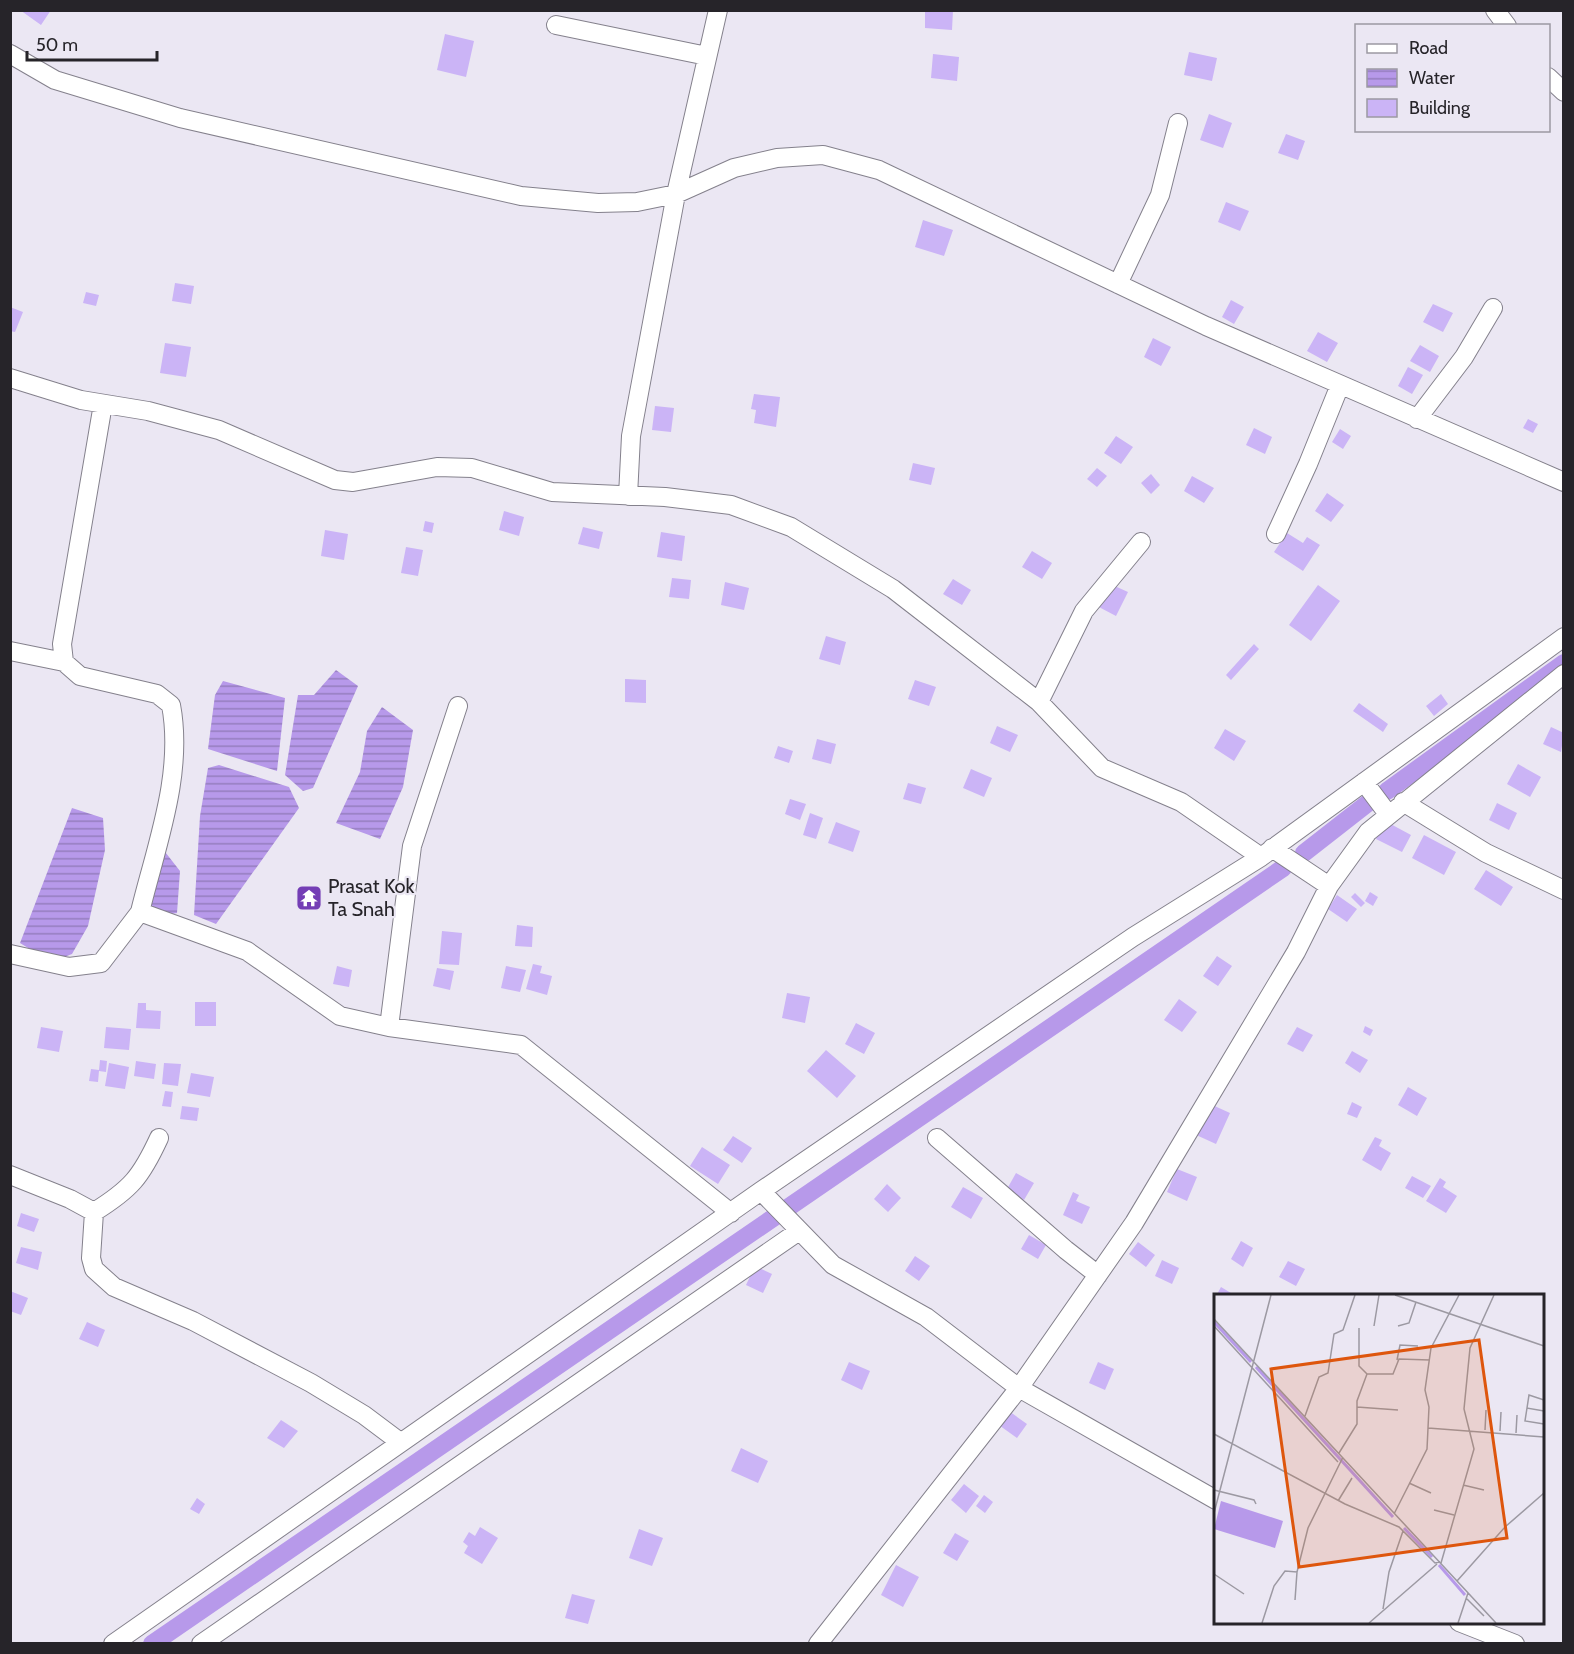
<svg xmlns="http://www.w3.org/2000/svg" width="1574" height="1654" font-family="Cabin,sans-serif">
<defs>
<pattern id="water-rules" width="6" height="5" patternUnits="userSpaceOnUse" patternTransform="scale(1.5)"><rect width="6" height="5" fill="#b799ea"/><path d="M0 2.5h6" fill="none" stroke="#957dbe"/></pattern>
</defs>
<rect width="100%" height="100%" fill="#ebe7f3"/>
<path fill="url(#water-rules)" d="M 336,670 L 358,686 L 313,788 L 303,791 L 285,775 L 298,695 L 314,695 Z
M 223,681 L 285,698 L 277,771 L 208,749 L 215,695 Z
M 382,707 L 413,730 L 403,787 L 380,839 L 336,823 L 360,772 L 367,731 Z
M 219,765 L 289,787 L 299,808 L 216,924 L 194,915 L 200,816 L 208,768 Z
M 72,808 L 103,818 L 105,850 L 88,926 L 72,954 L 51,962 L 20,943 Z
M 162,848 L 180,871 L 177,913 L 159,916 L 144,904 Z"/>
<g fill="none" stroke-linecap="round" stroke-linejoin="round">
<path stroke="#b799ea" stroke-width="18" d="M 1387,791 L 1564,663
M 1304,853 L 1368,803
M 152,1644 L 1283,868"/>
</g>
<path fill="#cbb4f6" d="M 20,10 L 51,10 L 41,25 Z
M 925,10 L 953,10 L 952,30 L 925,28 Z
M 445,34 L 474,41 L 466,77 L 437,70 Z
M 1189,52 L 1217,58 L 1212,81 L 1184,75 Z
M 933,54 L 959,57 L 957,81 L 931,78 Z
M 1209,114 L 1232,123 L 1223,148 L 1200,140 Z
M 1286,134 L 1305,141 L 1298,160 L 1278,153 Z
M 1226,202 L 1249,211 L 1240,231 L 1218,222 Z
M 923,220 L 953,230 L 944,256 L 915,247 Z
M 175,283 L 194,286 L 191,304 L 172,301 Z
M 86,292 L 99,295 L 96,306 L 83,303 Z
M 1231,300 L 1244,307 L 1234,324 L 1222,317 Z
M 1433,304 L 1453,313 L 1443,332 L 1423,322 Z
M 10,307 L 23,312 L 15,332 L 10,331 Z
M 1318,332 L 1338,343 L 1327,362 L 1307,351 Z
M 1153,338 L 1171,347 L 1161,366 L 1144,357 Z
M 165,343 L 191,347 L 186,377 L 160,373 Z
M 1420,345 L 1439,356 L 1430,372 L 1410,361 Z
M 1408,367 L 1423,375 L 1412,394 L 1398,386 Z
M 754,394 L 780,397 L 776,427 L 754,423 L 756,410 L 751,409 Z
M 655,406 L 674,408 L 671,432 L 652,430 Z
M 1528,419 L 1538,424 L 1533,433 L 1523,428 Z
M 1254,428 L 1272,437 L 1265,454 L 1246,445 Z
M 1340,429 L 1351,436 L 1343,449 L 1332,442 Z
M 1116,436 L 1133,447 L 1121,464 L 1104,453 Z
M 913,463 L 935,468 L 931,485 L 909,480 Z
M 1097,468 L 1107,476 L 1097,487 L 1087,479 Z
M 1151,474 L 1160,485 L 1151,494 L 1141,483 Z
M 1192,476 L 1214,488 L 1204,503 L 1184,491 Z
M 1327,493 L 1344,505 L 1331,522 L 1315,511 Z
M 504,511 L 524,517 L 519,536 L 499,530 Z
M 425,521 L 434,523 L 432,533 L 423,531 Z
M 583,527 L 603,532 L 599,549 L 578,544 Z
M 325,530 L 348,534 L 344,560 L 321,556 Z
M 661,532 L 685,536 L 682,561 L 657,557 Z
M 1287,533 L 1303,543 L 1307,537 L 1320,545 L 1303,571 L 1274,552 Z
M 406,547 L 423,550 L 418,576 L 401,573 Z
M 1032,551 L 1052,563 L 1042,579 L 1022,567 Z
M 672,578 L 691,580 L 689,599 L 669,597 Z
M 953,579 L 971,590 L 962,605 L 943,594 Z
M 725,582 L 749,588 L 744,610 L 721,605 Z
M 1108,583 L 1128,592 L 1116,616 L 1097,606 Z
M 1318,585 L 1340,601 L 1311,641 L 1289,625 Z
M 826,636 L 846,642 L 840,665 L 819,659 Z
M 1254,644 L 1259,649 L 1231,680 L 1226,675 Z
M 625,679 L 646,680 L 646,703 L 625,702 Z
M 915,680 L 936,687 L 929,706 L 908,699 Z
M 1441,694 L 1448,704 L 1434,716 L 1426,706 Z
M 1359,703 L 1388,724 L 1383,732 L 1353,711 Z
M 997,726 L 1018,735 L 1010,752 L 990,743 Z
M 1551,727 L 1564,733 L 1561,752 L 1543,744 Z
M 1225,729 L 1246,741 L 1234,761 L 1214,748 Z
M 817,739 L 836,744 L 831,764 L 812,759 Z
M 778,746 L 793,751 L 789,763 L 774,758 Z
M 1518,764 L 1541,777 L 1530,797 L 1507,784 Z
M 971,769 L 992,778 L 984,797 L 963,788 Z
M 908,783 L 926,788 L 921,804 L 903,799 Z
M 790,799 L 806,804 L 800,820 L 785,814 Z
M 1497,803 L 1517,813 L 1509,830 L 1489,820 Z
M 810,813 L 823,818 L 816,839 L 803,835 Z
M 1385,821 L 1411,835 L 1402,852 L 1376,839 Z
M 836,822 L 860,831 L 853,852 L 828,843 Z
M 1424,835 L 1456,852 L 1444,875 L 1412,858 Z
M 1486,870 L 1513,887 L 1501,906 L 1474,889 Z
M 1370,892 L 1378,897 L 1373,906 L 1365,901 Z
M 1355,893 L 1365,903 L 1361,907 L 1351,897 Z
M 1337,895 L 1357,909 L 1347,922 L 1328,909 Z
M 517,925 L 533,927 L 532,947 L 515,946 Z
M 442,931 L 462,933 L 459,965 L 439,964 Z
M 1217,956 L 1232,966 L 1218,986 L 1203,976 Z
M 533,964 L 542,966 L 540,973 L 552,976 L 547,995 L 526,989 Z
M 337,966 L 352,970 L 349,987 L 333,984 Z
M 506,966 L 526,970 L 520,992 L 501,988 Z
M 437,968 L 454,971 L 450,990 L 433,986 Z
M 787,993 L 810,997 L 805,1023 L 782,1018 Z
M 1179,999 L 1197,1012 L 1182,1032 L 1164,1020 Z
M 195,1002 L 216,1002 L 216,1026 L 195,1026 Z
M 138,1003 L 146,1003 L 146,1010 L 161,1011 L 160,1029 L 136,1028 Z
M 856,1023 L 875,1033 L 864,1054 L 845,1044 Z
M 1365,1026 L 1373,1030 L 1370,1036 L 1363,1032 Z
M 41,1027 L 63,1031 L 59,1052 L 37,1048 Z
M 106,1027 L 131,1029 L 129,1050 L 104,1048 Z
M 1297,1027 L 1313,1035 L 1303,1052 L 1287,1044 Z
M 826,1050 L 856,1076 L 837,1098 L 807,1071 Z
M 1352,1051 L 1368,1060 L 1360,1073 L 1345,1063 Z
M 100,1060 L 107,1061 L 106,1072 L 99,1071 L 98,1082 L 89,1081 L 91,1069 L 99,1070 Z
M 136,1061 L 156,1064 L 154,1079 L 134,1076 Z
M 109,1063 L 129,1067 L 125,1089 L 105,1086 Z
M 164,1063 L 181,1064 L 178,1086 L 162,1084 Z
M 191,1073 L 214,1077 L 210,1097 L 187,1093 Z
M 1408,1087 L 1427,1098 L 1417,1116 L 1398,1105 Z
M 165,1091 L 173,1092 L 171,1107 L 162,1106 Z
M 1352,1102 L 1362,1107 L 1357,1118 L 1347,1114 Z
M 1208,1103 L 1230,1113 L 1216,1144 L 1194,1134 Z
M 182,1106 L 199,1108 L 197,1121 L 180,1119 Z
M 733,1136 L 752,1148 L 742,1163 L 723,1150 Z
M 1375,1137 L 1382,1140 L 1379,1146 L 1391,1153 L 1381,1171 L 1362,1160 Z
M 702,1147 L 730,1165 L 718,1184 L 690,1166 Z
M 1177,1169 L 1197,1177 L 1187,1201 L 1167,1192 Z
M 1016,1173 L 1034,1183 L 1024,1200 L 1007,1189 Z
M 1412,1176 L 1431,1186 L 1423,1198 L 1405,1188 Z
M 1440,1178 L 1446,1182 L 1443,1187 L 1457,1196 L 1446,1213 L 1426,1201 Z
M 887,1184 L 901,1198 L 888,1212 L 874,1199 Z
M 963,1187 L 983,1198 L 971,1219 L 951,1207 Z
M 1073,1192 L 1079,1195 L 1076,1201 L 1090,1207 L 1082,1224 L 1063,1215 Z
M 21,1213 L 39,1219 L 34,1232 L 17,1226 Z
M 1029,1235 L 1046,1245 L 1038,1259 L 1021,1249 Z
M 1241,1241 L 1253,1248 L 1243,1267 L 1231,1259 Z
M 1138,1242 L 1155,1255 L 1146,1267 L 1129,1254 Z
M 21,1247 L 42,1252 L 38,1270 L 16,1263 Z
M 915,1256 L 930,1266 L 919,1281 L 905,1271 Z
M 1162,1260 L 1179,1268 L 1172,1284 L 1155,1276 Z
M 1288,1261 L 1305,1269 L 1296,1286 L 1279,1277 Z
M 755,1266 L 772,1274 L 763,1293 L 746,1285 Z
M 1221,1287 L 1236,1296 L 1216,1296 Z
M 10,1291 L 28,1298 L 21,1315 L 10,1311 Z
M 87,1322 L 105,1330 L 98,1347 L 79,1339 Z
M 849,1362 L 870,1371 L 862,1390 L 841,1380 Z
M 1098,1362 L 1114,1369 L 1105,1390 L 1089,1383 Z
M 1006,1409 L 1027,1424 L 1017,1438 L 996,1423 Z
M 281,1420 L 298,1431 L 284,1448 L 267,1438 Z
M 741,1448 L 768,1461 L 758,1483 L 731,1471 Z
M 964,1484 L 979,1496 L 966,1513 L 951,1500 Z
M 984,1495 L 993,1502 L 985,1513 L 976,1506 Z
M 197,1498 L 205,1504 L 199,1514 L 190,1509 Z
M 480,1527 L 498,1538 L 482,1564 L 464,1553 L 468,1546 L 463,1542 L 469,1532 L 475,1536 Z
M 639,1529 L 663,1538 L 652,1566 L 629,1558 Z
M 955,1533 L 969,1541 L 957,1561 L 943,1553 Z
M 896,1565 L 919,1577 L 903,1607 L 881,1595 Z
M 572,1594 L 595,1600 L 588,1624 L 565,1618 Z"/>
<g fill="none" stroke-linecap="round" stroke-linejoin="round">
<defs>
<path id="street" d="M 1495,10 L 1507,26
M 556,25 L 707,56
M 10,54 L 55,80 L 180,118 L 521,196 L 598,203 L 637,202 L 676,194 L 734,168 L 777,158 L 823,155 L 879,170 L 1206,326 L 1564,482
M 1548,77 L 1564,92
M 1118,284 L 1160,195 L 1178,123
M 10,378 L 81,400 L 148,411 L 219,430 L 335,480 L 353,482 L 437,467 L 472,468 L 552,492 L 665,497 L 731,505 L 791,527 L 893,589 L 1039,702 L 1102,768 L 1181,802 L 1261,857
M 103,404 L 62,644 L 64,662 L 80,676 L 157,694 L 171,705 C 184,774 156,846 140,912
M 1417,419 L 1464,357 L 1493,308
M 628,496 L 631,436 L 676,194 L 718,10
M 1276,534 L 1308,464 L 1340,385
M 10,651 L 64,662
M 1039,702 L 1084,611 L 1141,542
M 1364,782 L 1388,814
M 1403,802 L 1486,853 L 1564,890
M 1272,848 L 1329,886
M 10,954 L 69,967 L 101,963 L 140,912 L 247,951 L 340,1016 L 389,1027 L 521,1045 L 731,1213
M 389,1027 L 412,846 L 458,706
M 937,1138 L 1066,1250 L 1098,1275
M 10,1175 L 70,1199 L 94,1212 L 91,1258 L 94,1269 L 114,1287 L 193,1321 L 311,1383 L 364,1415 L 400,1442
M 761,1191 L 833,1265 L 926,1317 L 1019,1388 L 1216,1500
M 94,1212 C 131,1189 141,1177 159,1138
M 1459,1622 L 1515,1644
M 113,1644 L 761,1191 L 1133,937 L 1261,857 L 1564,637
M 201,1644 L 799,1231
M 818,1644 L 1019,1388 L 1134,1223 L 1296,952 L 1329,886 L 1368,832 L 1564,674"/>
</defs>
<use href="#street" stroke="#84818c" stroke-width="20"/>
<use href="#street" stroke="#fff" stroke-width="18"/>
</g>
<defs>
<symbol id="temple-square" viewBox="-11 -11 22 22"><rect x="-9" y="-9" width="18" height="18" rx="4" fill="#743eb5" stroke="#ebe7f3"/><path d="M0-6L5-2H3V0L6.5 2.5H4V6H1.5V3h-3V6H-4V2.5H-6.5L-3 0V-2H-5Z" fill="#fff"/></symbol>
</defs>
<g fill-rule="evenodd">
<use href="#temple-square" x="294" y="883" width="30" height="30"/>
</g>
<g text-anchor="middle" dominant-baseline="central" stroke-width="4.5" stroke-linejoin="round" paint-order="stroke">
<g font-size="20" fill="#262429" stroke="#ebe7f3" text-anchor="start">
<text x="328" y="886">Prasat Kok<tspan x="328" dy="23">Ta Snah</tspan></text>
</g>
</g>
<g transform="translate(1214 1294)">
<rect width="330" height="330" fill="#ebe7f3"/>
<path d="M 7,207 L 69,227 L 61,254 L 0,235 Z" fill="#b799ea"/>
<path fill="none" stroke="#b799ea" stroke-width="3" d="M 0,28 L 37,68M 42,73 L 179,223M 190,234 L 218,263M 225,271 L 251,301"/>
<path fill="none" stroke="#9c99a2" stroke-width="1.5" d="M 181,1 L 330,52M 0,25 L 282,329M 0,32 L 124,168M 160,32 L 165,1M 184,32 L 195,29 L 202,8M 183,66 L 186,51 L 204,52M 153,80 L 179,80 L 185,65 L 216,66M 143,113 L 184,116M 313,114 L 315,101 L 330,106M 330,117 L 313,114 L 311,127 L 330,130M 91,122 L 105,83 L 114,79 L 120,40 L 129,36 L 141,1M 214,134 L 330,143M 271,136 L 272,116M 286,137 L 287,118M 302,139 L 303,121M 0,140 L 131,210 L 185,233 L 221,269 L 226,268M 125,159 L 143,130 L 143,107 L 153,80 L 145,72 L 145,34M 195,189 L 217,199M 249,191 L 270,196M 0,196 L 40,206 L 42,210M 124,207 L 138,184M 220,216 L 240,221M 0,219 L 57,1M 180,220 L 213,155 L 215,113 L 211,96 L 217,54 L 245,1M 227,269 L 260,155 L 250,115 L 256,54 L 280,1M 0,280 L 30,300M 243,287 L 291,233 L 330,199M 252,304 L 270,322M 81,306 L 83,278M 169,315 L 175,278 L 189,237M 48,329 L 60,292 L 71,277 L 83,278 L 94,234 L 129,163M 155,329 L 223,270M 244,329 L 254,299"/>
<path fill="#de560d" fill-opacity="0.15" stroke="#de560d" stroke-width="3" d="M 265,46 L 293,244 L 85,273 L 57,75 Z"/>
<rect width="330" height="330" fill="none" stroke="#262429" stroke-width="3"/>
</g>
<rect width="1574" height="1654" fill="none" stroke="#262429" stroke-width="24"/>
<rect x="1355" y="24" width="195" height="108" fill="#ebe7f3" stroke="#9c99a2" stroke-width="1.5"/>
<rect x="1367" y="44" width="30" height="9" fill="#ffffff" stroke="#9c99a2" stroke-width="1.5"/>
<text x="1409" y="54" font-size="18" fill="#262429">Road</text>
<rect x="1367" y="69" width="30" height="18" fill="url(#water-rules)" stroke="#9c99a2" stroke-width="1.5"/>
<text x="1409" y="84" font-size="18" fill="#262429">Water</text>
<rect x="1367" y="99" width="30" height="18" fill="#cbb4f6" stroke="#9c99a2" stroke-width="1.5"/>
<text x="1409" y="114" font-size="18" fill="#262429">Building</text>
<path d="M27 51v9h130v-9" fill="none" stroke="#262429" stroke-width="3"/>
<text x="36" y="51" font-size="18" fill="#262429" stroke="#ebe7f3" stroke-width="4.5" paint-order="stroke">50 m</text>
</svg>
